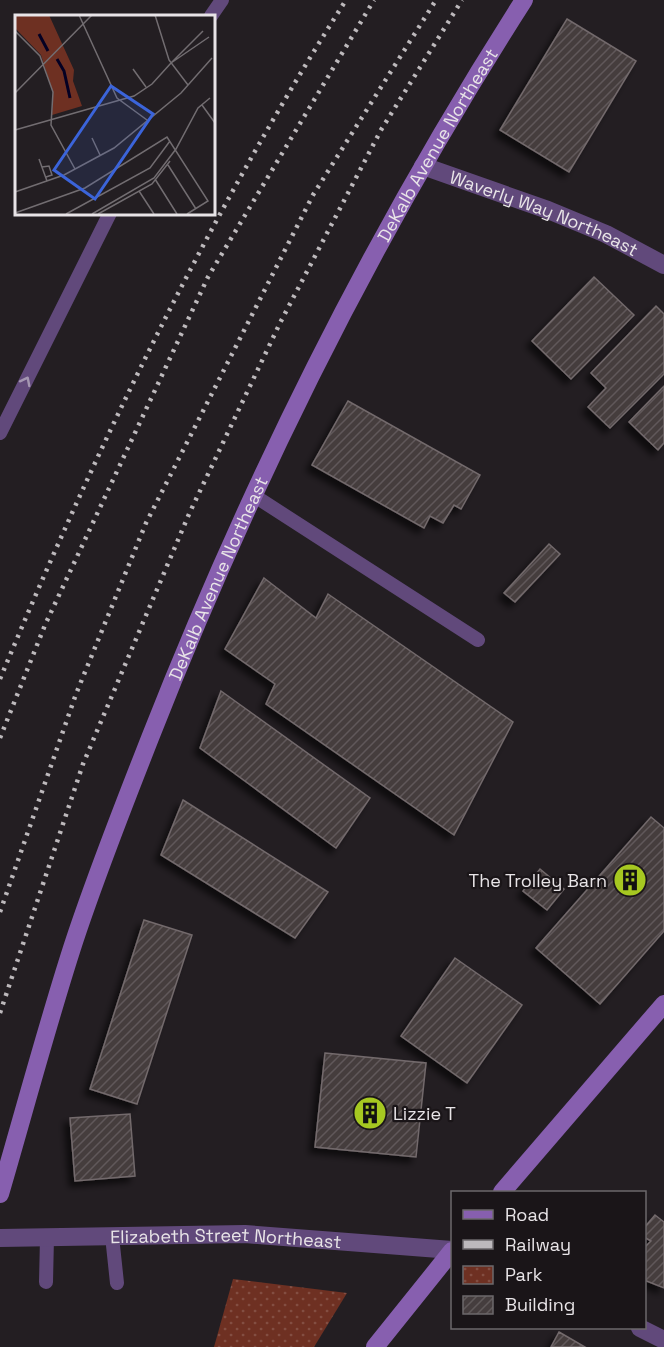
<svg xmlns="http://www.w3.org/2000/svg" width="664" height="1347" font-family="'Space Grotesk',sans-serif">
<defs>
<pattern id="park-dots" width="8" height="8" patternUnits="userSpaceOnUse" patternTransform="scale(1.5)"><rect width="8" height="8" fill="#6e3022"/><path d="M2 2h.1M6 6h.1" fill="none" stroke="#834e42" stroke-width="1.8" stroke-linecap="round"/></pattern>
<pattern id="building-hatch" width="6" height="6" patternUnits="userSpaceOnUse" patternTransform="scale(1.5)"><rect width="6" height="6" fill="#453d3e"/><path d="M-1 1l2-2M0 6l6-6M5 7l2-2" fill="none" stroke="#60595a"/></pattern>
<filter id="shadow"><feDropShadow dx="-5.5" dy="5.5" stdDeviation="3" flood-color="#0009"/></filter>
</defs>
<rect width="100%" height="100%" fill="#231e22"/>
<path fill="url(#park-dots)" d="M 233,1279 L 347,1293 L 314,1347 L 214,1347 Z"/>
<path fill="url(#building-hatch)" stroke="#736a6c" stroke-width="1.5" filter="url(#shadow)" d="M 567,19 L 636,61 L 569,172 L 500,130 Z
M 594,277 L 634,315 L 571,379 L 532,341 Z
M 656,306 L 664,314 L 664,374 L 610,428 L 588,407 L 606,388 L 591,373 Z
M 664,386 L 664,443 L 658,450 L 629,422 Z
M 348,401 L 480,475 L 461,509 L 454,505 L 443,523 L 430,516 L 424,528 L 312,465 Z
M 549,544 L 560,554 L 515,602 L 504,593 Z
M 264,578 L 316,618 L 328,594 L 513,722 L 454,835 L 266,704 L 275,684 L 225,649 Z
M 221,691 L 370,798 L 336,848 L 200,748 Z
M 183,800 L 328,892 L 295,938 L 161,855 Z
M 651,817 L 664,828 L 664,931 L 600,1004 L 536,948 Z
M 540,869 L 564,889 L 547,910 L 523,891 Z
M 144,920 L 192,935 L 137,1104 L 90,1089 Z
M 455,958 L 522,1005 L 467,1083 L 401,1036 Z
M 325,1053 L 426,1063 L 416,1157 L 315,1147 Z
M 130,1114 L 135,1176 L 75,1181 L 70,1118 Z
M 655,1215 L 664,1222 L 664,1288 L 644,1280 L 644,1248 L 651,1241 L 644,1237 L 644,1228 Z
M 559,1332 L 585,1347 L 551,1347 Z"/>
<g fill="none" stroke-linecap="round" stroke-linejoin="round">
<path stroke="#61497b" stroke-width="14" d="M 211,16 L 222,0
M 0,433 L 110,213
M 253,495 L 478,640
M 112,1236 L 117,1283
M 46,1282 L 47,1238"/>
<g stroke="#61497b" stroke-width="18">
<path id="s1" d="M 423,166 L 548,210 L 606,234 L 664,265"/>
<path id="s2" d="M 0,1238 L 245,1234 L 452,1250"/>
<path d="M 640,1328 L 664,1340"/>
</g>
<g stroke="#875faf" stroke-width="18">
<path d="M 502,1192 L 664,1004"/>
<path id="s3" d="M 0,1194 C 24,1112 46,1029 72,948 C 95,877 123,807 150,738 C 251,481 375,232 524,0"/>
<path d="M 375,1347 L 452,1251"/>
</g>
<path stroke="#bdb9bc" stroke-width="4.5" stroke-dasharray="3 6" stroke-linecap="butt" d="M 0,679 C 98,444 209,215 346,0
M 0,738 L 45,625 L 208,277 L 374,0
M 0,912 L 76,694 L 146,523 L 313,195 L 436,0
M 0,1013 L 83,764 L 189,514 L 280,323 L 381,130 L 462,0"/>
</g>
<defs><path id="oneway-chevron" d="M-2-3.5L2.5 0L-2 3.5" fill="none" stroke-width="1.6" stroke-linecap="round" stroke-linejoin="round" transform="scale(1.5)"/></defs>
<use stroke="#a496b1" href="#oneway-chevron" transform="translate(26 381) rotate(-63)"/>
<defs>
<symbol id="building-disc" viewBox="-11 -11 22 22"><circle r="9.5" fill="#a6c821" stroke="#1a1518"/><path d="M-4-6H4V6H1V3H-1V6H-4ZM-2.5-4.3h1.7v1.8h-1.7ZM.8-4.3h1.7v1.8H.8ZM-2.5-1h1.7V.8h-1.7ZM.8-1h1.7V.8H.8Z" fill="#111"/></symbol>
</defs>
<g fill-rule="evenodd">
<use href="#building-disc" x="611" y="861" width="38" height="38"/>
<use href="#building-disc" x="351" y="1094" width="38" height="38"/>
</g>
<g text-anchor="middle" dominant-baseline="central" stroke-width="4.5" stroke-linejoin="round" paint-order="stroke">
<g font-size="18" fill="#e8e4e7" stroke="#1a1518">
<text stroke="none"><textPath href="#s3" startOffset="1140">DeKalb Avenue Northeast</textPath></text>
<text stroke="none"><textPath href="#s1" startOffset="130">Waverly Way Northeast</textPath></text>
<text stroke="none"><textPath href="#s3" startOffset="654">DeKalb Avenue Northeast</textPath></text>
<text stroke="none"><textPath href="#s2" startOffset="226">Elizabeth Street Northeast</textPath></text>
</g>
<g font-size="18" fill="#e8e4e7" stroke="#1a1518" text-anchor="end">
<text x="607" y="880">The Trolley Barn</text>
<text x="393" y="1113" text-anchor="start">Lizzie T</text>
</g>
</g>
<g transform="translate(15 15)">
<rect width="200" height="200" fill="#231e22"/>
<path d="M 0,0 L 34,0 L 59,55 L 58,66 L 67,91 L 37,100 L 38,78 L 26,40 L 0,13 Z" fill="#6e3022"/>
<path fill="none" stroke="#040023" stroke-width="3" d="M 24,19 L 33,36M 42,44 L 49,56 L 55,83"/>
<path fill="none" stroke="#726d71" stroke-width="1.5" d="M 64,0 L 102,83 L 132,105M 140,0 L 154,45 L 173,70M 0,16 L 25,41 L 38,77 L 36,110 L 60,154M 156,48 L 194,22M 156,48 L 188,16M 118,54 L 131,72M 0,78 L 77,0M 187,90 L 200,108M 0,115 L 119,81 L 137,69 L 156,48M 77,123 L 85,140M 24,144 L 32,166M 153,150 L 181,194M 27,152 L 34,151 L 37,160 L 31,162M 140,164 L 162,199M 124,176 L 139,199M 0,177 L 49,160 L 99,133 L 166,78 L 197,43M 0,198 L 70,173 L 152,122 L 193,186 L 172,199M 51,199 L 135,153 L 155,126M 77,199 L 139,163 L 161,134 L 183,93 L 195,83M 83,199 L 137,169 L 155,146"/>
<path fill="#3b64da" fill-opacity="0.15" stroke="#3b64da" stroke-width="3" d="M 96,71 L 138,99 L 80,184 L 39,155 Z"/>
<rect width="200" height="200" fill="none" stroke="#e8e4e7" stroke-width="3"/>
</g>
<rect x="451" y="1191" width="195" height="138" fill="#1a1518" stroke="#6c686b" stroke-width="1.5"/>
<rect x="463" y="1210" width="30" height="9" fill="#875faf" stroke="#6c686b" stroke-width="1.5"/>
<text x="505" y="1221" font-size="18" fill="#e8e4e7">Road</text>
<rect x="463" y="1240" width="30" height="9" fill="#bdb9bc" stroke="#6c686b" stroke-width="1.5"/>
<text x="505" y="1251" font-size="18" fill="#e8e4e7">Railway</text>
<rect x="463" y="1266" width="30" height="18" fill="url(#park-dots)" stroke="#6c686b" stroke-width="1.5"/>
<text x="505" y="1281" font-size="18" fill="#e8e4e7">Park</text>
<rect x="463" y="1296" width="30" height="18" fill="url(#building-hatch)" stroke="#6c686b" stroke-width="1.5"/>
<text x="505" y="1311" font-size="18" fill="#e8e4e7">Building</text>
</svg>
